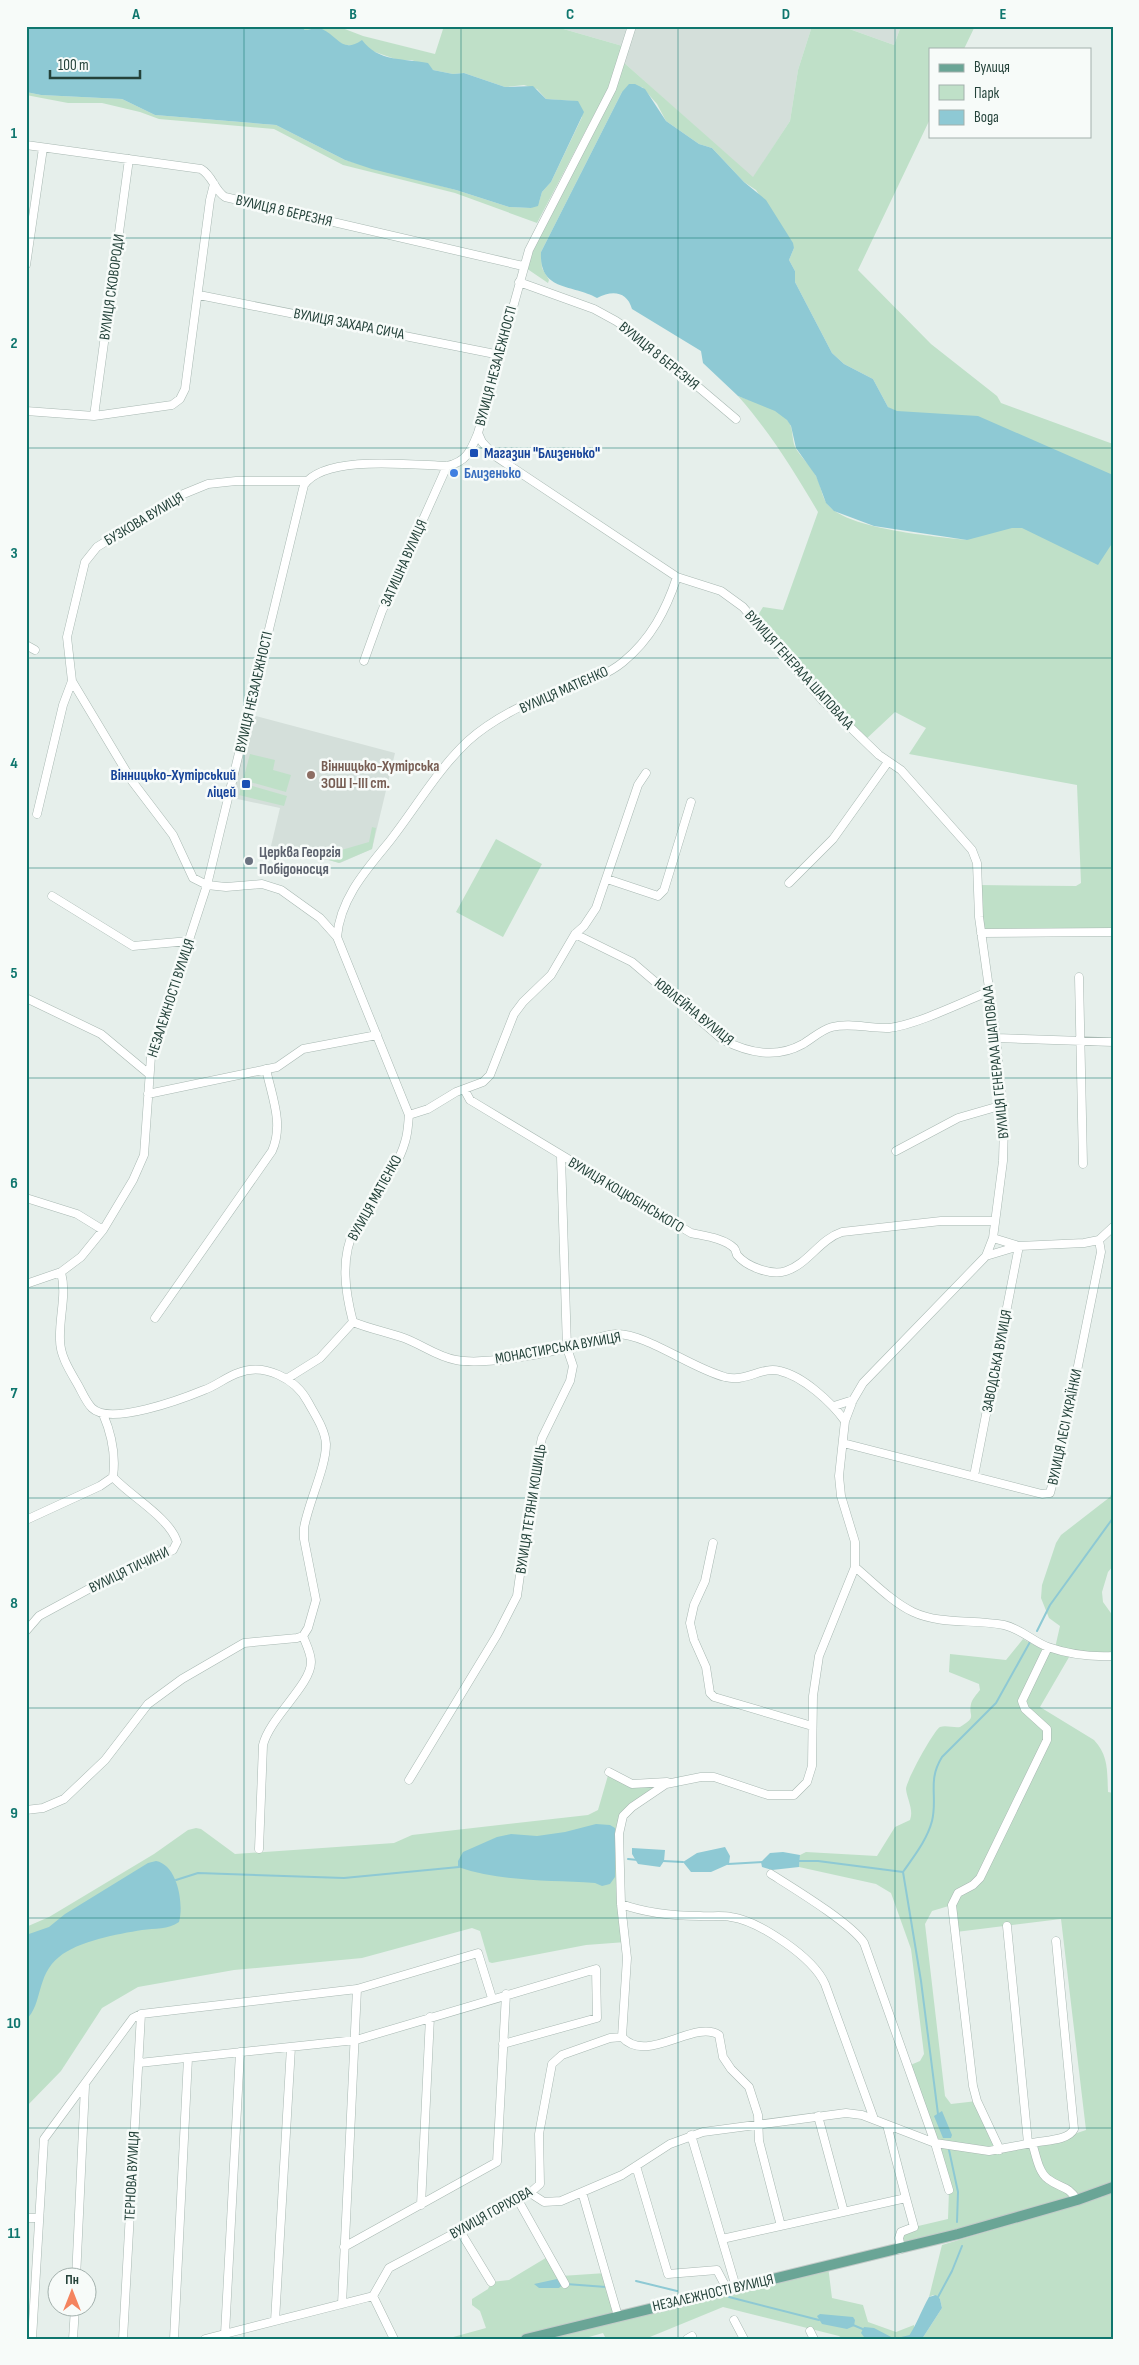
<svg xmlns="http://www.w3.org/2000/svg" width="1139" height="2365" font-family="'Sofia Sans Condensed',sans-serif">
<rect width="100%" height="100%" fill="#e6efeb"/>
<path fill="#d4dfda" d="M 553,26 L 812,26 L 798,70 L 790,121 L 753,178 L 622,61 L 626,47 Z
M 841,26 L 901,26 L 894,45 Z
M 248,714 L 395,753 L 372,849 L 340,863 L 271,846 L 280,808 L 228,797 Z"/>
<path fill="#bfe0c8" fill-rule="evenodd" d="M 300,26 L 337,26 L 363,36 L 435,54 L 444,26 L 553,26 L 626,47 L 622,61 L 753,177 L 790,121 L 798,70 L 812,26 L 841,26 L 894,45 L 901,26 L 975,26 L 964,49 L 930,49 L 930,119 L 858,270 L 931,344 L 997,396 L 1001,403 L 1113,444 L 1113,480 L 894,411 L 888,407 L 873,379 L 844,364 L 832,353 L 795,282 L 795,271 L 789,260 L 794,248 L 756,190 L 744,182 L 712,148 L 699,144 L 666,121 L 657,104 L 642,87 L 622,92 L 541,252 L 542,268 L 549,280 L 548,283 L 523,266 L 601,109 L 597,109 L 537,223 L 455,193 L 343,165 L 274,129 L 159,119 L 140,112 L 102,103 L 68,103 L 26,95 L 26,92 L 41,95 L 122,99 L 155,115 L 276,125 L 345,160 L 456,190 L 509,207 L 531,208 L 539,202 L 542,192 L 551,182 L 582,117 L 574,101 L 546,99 L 537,89 L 524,85 L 505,87 L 464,73 L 453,74 L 433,70 L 412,60 L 398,60 L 355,45 L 344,45 L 316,29 L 305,30 Z
M 738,396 C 753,402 782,408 790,424 C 793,431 792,440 795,447 C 801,458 812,466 817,478 C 822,488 822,501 831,508 C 856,530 933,536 967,540 L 977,528 L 1113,526 L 1113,932 L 981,933 L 978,885 L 1076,886 L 1081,883 L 1077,785 L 909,754 L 926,728 L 895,712 L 864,741 L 755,620 L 763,607 L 783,610 L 818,512 C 794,471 769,431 738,396 Z
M 250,754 L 275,760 L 273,770 L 291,775 L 286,792 L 243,780 Z
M 242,783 L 287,796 L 284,806 L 239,795 Z
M 372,827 L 376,828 L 372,849 L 339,863 L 329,860 L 331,853 L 369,842 Z
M 496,839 L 542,864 L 503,937 L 456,912 Z
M 1113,1489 L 1113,1566 L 1108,1572 L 1102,1592 L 1103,1602 L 1113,1616 L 1113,1656 L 1072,1652 L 1040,1707 L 1094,1740 C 1109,1756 1107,1772 1108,1792 L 1113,1793 L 1113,2339 L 922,2339 L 942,2308 L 940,2299 L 933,2295 L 929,2297 L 942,2245 L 1103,2197 L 1101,2192 L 901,2249 L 899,2238 L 914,2227 L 948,2219 L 949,2190 L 908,2066 L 920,2061 L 924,2054 L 911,1949 L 891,1893 L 876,1884 L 799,1867 L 800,1855 L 806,1852 L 877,1856 L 895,1827 L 910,1820 C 914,1810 907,1799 906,1789 C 906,1781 934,1730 940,1727 C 946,1725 954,1728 960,1727 C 978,1716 968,1717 971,1704 C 972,1699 977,1694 980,1690 L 979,1684 L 949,1672 L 950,1654 L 1006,1660 L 1023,1639 L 1045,1651 L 1055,1648 L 1060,1626 L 1049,1618 L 1041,1598 L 1042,1585 L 1056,1543 L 1061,1535 L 1110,1497 ZM 952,1905 L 956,1932 L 1061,1919 L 1086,2130 L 1065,2137 L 1001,2150 L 977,2101 L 951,2104 L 945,2096 L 925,1924 L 932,1911 Z
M 609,1772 L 630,1783 L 666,1784 L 621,1821 L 626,1942 L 586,1945 L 492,1963 L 489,1962 L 480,1931 L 472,1928 L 362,1958 L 234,1970 L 138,1987 L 102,2008 L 61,2071 L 26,2107 L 26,1927 L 49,1917 L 154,1854 L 188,1830 L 196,1828 L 201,1829 L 235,1854 L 394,1843 L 412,1835 L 588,1815 L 598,1810 Z
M 549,2256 L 561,2276 L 606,2273 L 618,2316 L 828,2266 L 832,2298 L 863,2305 L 868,2322 L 896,2332 L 914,2325 L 914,2331 L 907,2339 L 843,2339 L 839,2336 L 723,2307 L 645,2339 L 606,2339 L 603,2333 L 582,2339 L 446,2339 L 486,2328 L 480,2311 L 472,2305 L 472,2299 L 488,2289 L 491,2282 L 509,2280 Z"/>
<path fill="#8ec9d4" d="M 26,26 L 131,26 L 153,28 L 165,26 L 300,26 L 305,30 C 310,30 317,27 322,29 C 338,36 342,54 362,40 C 378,62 403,58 428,63 L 433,70 L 453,74 L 464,73 L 505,87 L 533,86 L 546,99 L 578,101 L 584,112 L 551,182 L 542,192 L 538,206 L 531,208 L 509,207 L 456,190 L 372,169 L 345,160 L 276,125 L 155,115 L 122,99 L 41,95 L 26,92 Z
M 629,84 L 635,84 L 645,89 L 666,121 L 699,144 L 712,148 L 744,182 L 766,200 L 793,243 L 794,248 L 789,260 L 795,271 L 795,282 L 832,353 L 844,364 L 873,379 L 888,407 L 897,411 L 978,416 L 1113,475 L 1113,542 L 1098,565 L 1022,528 L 1012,528 L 967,540 L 874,526 L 834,511 L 826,503 L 816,476 L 796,448 L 791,426 L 787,420 L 775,411 L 738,396 L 703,363 L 701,351 L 632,309 C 627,291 612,290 597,298 C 572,284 539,292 541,252 L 622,92 Z
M 596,1824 L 610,1825 L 615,1828 L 615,1877 L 610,1884 L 602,1886 L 595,1883 C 549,1880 502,1882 458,1867 L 458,1861 L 463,1852 L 497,1837 L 511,1834 L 537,1836 L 565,1832 Z
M 725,1847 L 730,1856 L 729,1864 L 711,1872 L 691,1872 L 683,1862 L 697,1853 Z
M 632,1848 L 665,1850 L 664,1861 L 660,1867 L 638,1864 L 632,1854 Z
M 783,1852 L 800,1855 L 799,1867 L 772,1870 L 762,1867 L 761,1862 L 770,1853 Z
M 156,1861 C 178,1865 184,1905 179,1922 C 168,1930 155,1928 142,1930 C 118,1934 78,1941 59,1957 C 36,1975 43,2004 26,2020 L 26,1935 L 49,1927 L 65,1914 L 148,1863 Z
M 942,2111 L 952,2135 L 951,2138 L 943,2138 L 934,2116 Z
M 557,2279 L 562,2285 L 559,2288 L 539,2288 L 534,2284 Z
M 936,2295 L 940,2299 L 942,2308 L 922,2339 L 907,2339 C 916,2326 921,2311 929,2297 Z
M 820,2314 L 853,2317 L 855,2320 L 854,2326 L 847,2329 L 822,2324 L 817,2316 Z
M 864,2327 L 874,2328 L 895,2339 L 864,2337 L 861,2333 Z"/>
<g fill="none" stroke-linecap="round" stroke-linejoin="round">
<path stroke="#8ec9d4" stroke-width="2" d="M 1037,1631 L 1050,1605 L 1113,1518
M 628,1859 L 638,1860
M 663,1861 L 683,1862
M 798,1861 L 818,1861 L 903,1872 C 914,1856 927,1840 932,1821 C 938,1797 927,1781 942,1757 L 996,1703 L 1030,1642
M 728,1864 L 763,1862
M 903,1872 L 921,1981 L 938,2114
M 176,1880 L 198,1873 L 344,1878 L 459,1867
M 949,2150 L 958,2192 L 957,2222
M 636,2281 L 677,2291
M 566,2284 L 606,2287
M 729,2297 L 819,2320
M 938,2297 L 952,2271 L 962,2246
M 853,2325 L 865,2330
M 897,2339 L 910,2336"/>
<defs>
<path id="minor" d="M 26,145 L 201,169 C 213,176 214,190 225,197 L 523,266
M 26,265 L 43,148
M 519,282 L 594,309 L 616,321 L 638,336 L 736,419
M 199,295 L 500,355
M 26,411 L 94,416 L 172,405 L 180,399 L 185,389 L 210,200 L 214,184
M 94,416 L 129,159
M 478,433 L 482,442 L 495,456 L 677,577 L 721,591 L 743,607 L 823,701 L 879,755 L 901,770 L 972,850 L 977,863 L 979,917 L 996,1038 L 1004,1126 L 1003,1161 L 993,1238 L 986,1256 L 863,1383 L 853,1400 L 845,1421 L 839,1476 L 841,1496 L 855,1542 L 855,1567 L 819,1656 L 813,1696 L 812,1766 L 807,1782 L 794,1795 L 768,1795 L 714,1777 L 701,1777 L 666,1784 L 632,1807 L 623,1816 L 619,1834 L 621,1904 L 627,1958 L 622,2037
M 306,481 L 236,481 L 208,484 L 181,495 L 97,547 L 85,562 L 67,637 L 72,681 L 132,781 L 173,835 L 193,878 L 207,885 L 226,887 L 262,884 L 281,890 L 320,918 L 337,937
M 26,645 L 35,650
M 364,661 L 382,611 L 447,466
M 37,814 L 63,705 L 72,681
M 607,879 L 658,896 L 664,890 L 691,802
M 789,883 L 833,839 L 888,762
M 52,896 L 133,946 L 189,941
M 981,933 L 1113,932
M 575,934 L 632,962 L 723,1040 C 749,1053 776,1059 803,1044 C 813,1038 821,1030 832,1027 C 851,1022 870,1029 889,1028 C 916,1025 963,1002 990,991
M 1079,977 L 1083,1164
M 26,998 L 101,1034 L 149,1074
M 996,1038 L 1113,1042
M 464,1089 L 470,1100 L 691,1233 C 704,1236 724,1238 734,1248 C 736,1250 736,1253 737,1255 C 747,1267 772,1276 786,1271 C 808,1264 820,1239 842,1232 L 941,1221 L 995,1221
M 148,1094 L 277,1067 L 303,1049 L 377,1035
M 409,1115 L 428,1109 L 456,1092 L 483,1082 L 490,1075 L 514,1014 L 523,1002 L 551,975 L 575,934 L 584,926 L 596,908 L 638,785 L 646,773
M 896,1151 L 958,1118 L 1003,1105
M 26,1198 L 77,1214 L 103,1230
M 986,1256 L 1019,1246 L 1084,1243 L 1099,1240 L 1113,1227
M 26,1284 L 61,1272 L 81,1257 L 103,1230 L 133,1180 L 144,1155 L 151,1056 L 207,885 L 304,485 C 325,454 413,465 447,466 C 467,462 471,450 478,433 L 529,250 L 612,89 L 632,26
M 155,1318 L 272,1151 C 284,1124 272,1097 266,1069
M 353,1322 C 345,1291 340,1258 355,1228 C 370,1199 396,1174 405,1142 C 408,1133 408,1124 409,1115 L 337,937 C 340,899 366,870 389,842 C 415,809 437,770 468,741 C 489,722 518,707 543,696 C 570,685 600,681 623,662 C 651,639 666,610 677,577
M 353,1322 C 370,1329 387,1332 404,1338 C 421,1344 437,1357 456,1360 C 482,1365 542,1355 569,1347 C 584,1343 600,1335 616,1334 C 645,1333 693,1369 725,1377 C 746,1383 761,1366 780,1371 C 803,1376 832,1403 845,1421
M 288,1378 L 320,1358 L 353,1322
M 834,1406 L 853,1400
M 843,1443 L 1042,1494 L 1050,1493 L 1060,1455 L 1101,1252 L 1099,1240
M 974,1476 L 1019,1246 L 993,1238
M 26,1520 L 100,1486 L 113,1477 C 116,1455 112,1435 103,1414
M 713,1543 L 705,1581 L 694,1605 L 690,1623 L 694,1640 L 706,1667 L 710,1693 L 714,1697 L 812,1726
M 855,1567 C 873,1582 892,1602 913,1612 C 941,1625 974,1619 1004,1625 C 1022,1629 1033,1642 1048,1647 C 1068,1654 1092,1657 1113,1656
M 26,1631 L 39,1616 L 98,1584 L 173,1550 L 177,1542 C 170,1518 130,1496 113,1477
M 609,1772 L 632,1784 L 667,1782
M 409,1780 L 497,1635 L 517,1596 L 535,1469 L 542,1438 L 570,1381 L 573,1366 L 567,1348 L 561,1157
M 26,1810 L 43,1808 L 64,1799 L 105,1760 L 148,1704 L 182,1679 L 244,1643 L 297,1638 L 303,1636 L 308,1628 L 316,1600 L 304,1539 L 304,1528 C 308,1503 326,1468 326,1444 C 325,1429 315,1415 308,1402 C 296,1379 264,1362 238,1373 C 226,1377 216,1386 204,1390 C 182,1399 110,1426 92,1408 C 86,1402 82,1392 78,1385 C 70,1371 60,1356 60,1340 C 59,1316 67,1295 61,1272
M 259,1849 L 263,1745 C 270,1717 311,1685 311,1662 C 311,1653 306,1644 303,1636
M 771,1874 C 793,1888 851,1923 864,1943 L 935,2143 L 949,2190
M 621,1904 C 646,1913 674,1916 700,1916 C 710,1917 721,1915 731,1917 C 759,1921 813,1957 825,1984 L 874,2119
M 1007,1926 L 1028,2143
M 622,2037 C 647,2065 694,2019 719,2035 L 723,2057 L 731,2069 L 749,2087 L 758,2115 L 759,2141 L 781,2226
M 139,2063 L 356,2040 L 596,1969 L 597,2018 L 503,2044
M 818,2116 L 844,2212
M 887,2125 L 906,2198
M 691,2135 L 736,2287
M 1032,2143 C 1045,2140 1068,2141 1074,2129 L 1056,1941
M 1000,2150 L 977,2101 L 973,2086 L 952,1905 L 958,1893 L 973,1885 L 980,1878 L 1047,1740 L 1047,1729 L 1025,1709 L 1022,1701 L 1048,1647
M 636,2166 L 668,2274 L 717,2270 L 727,2289
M 582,2192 L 618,2316
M 530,2193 L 544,2202 L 561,2201 L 622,2175 L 670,2144 L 703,2132 L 846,2113 L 862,2115 L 935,2143 L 989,2151 L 1032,2143 C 1036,2154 1038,2172 1048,2179 C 1061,2189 1068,2185 1077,2200
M 518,2200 L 565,2284
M 421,2205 L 430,2017
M 26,2218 L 38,2218
M 460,2231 L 491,2282
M 722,2239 L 906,2198 L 914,2227 L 901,2232 L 899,2238 L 901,2249 L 897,2250
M 344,2247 L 497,2162 L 506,1994
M 76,2278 L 85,2086
M 342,2304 L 357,1989
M 734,2320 L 744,2339
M 275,2321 L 291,2047
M 810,2331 L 814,2339
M 225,2334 L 240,2052
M 32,2339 L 44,2139 L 133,2018 L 141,2014 L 357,1989 L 478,1953 L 492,1998
M 73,2339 L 75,2308
M 123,2339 L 141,2014
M 174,2339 L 188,2058
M 205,2339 L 373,2296
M 394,2339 L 373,2296 L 389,2268 L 530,2193 L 540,2184 L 539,2134 L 552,2064 L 562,2055 L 610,2038 L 622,2037
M 687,2339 L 692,2336 L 693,2339"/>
<path id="major" d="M 526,2339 L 958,2234 L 1077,2200 L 1113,2187"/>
</defs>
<use href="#minor" stroke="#a8b8b2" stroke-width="9"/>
<use href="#major" stroke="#c2cac8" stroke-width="12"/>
<use href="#minor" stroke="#fff" stroke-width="8"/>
<use href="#major" stroke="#6aa596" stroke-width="10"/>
</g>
<path fill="none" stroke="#0f766e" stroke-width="1" stroke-opacity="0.55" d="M 244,26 L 244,2339M 461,26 L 461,2339M 678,26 L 678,2339M 895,26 L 895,2339M 26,238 L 1113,238M 26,448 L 1113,448M 26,658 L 1113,658M 26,868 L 1113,868M 26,1078 L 1113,1078M 26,1288 L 1113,1288M 26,1498 L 1113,1498M 26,1708 L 1113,1708M 26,1918 L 1113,1918M 26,2128 L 1113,2128"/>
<g fill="#1a4fb4" stroke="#f7fbf9" stroke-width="2">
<rect x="469" y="448" width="10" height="10" rx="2.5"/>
<rect x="241" y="779" width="10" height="10" rx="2.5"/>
</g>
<circle fill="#3f7fe0" stroke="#f7fbf9" stroke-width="2" cx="454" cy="473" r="5"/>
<circle fill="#8d6e63" stroke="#f7fbf9" stroke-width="2" cx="311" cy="775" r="5"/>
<circle fill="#6b7280" stroke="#f7fbf9" stroke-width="2" cx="249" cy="861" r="5"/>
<g text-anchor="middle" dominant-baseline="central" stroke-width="5" stroke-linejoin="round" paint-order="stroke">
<g font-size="15" fill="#24423a" stroke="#f7fbf9">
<text transform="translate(284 211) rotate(13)">ВУЛИЦЯ 8 БЕРЕЗНЯ</text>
<text transform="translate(112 287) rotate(-82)">ВУЛИЦЯ СКОВОРОДИ</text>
<text transform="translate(349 324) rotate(11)">ВУЛИЦЯ ЗАХАРА СИЧА</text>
<text transform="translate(659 356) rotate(39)">ВУЛИЦЯ 8 БЕРЕЗНЯ</text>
<text transform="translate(496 366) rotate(-75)">ВУЛИЦЯ НЕЗАЛЕЖНОСТІ</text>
<text transform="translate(144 519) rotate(-31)">БУЗКОВА ВУЛИЦЯ</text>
<text transform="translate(404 563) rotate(-66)">ЗАТИШНА ВУЛИЦЯ</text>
<text transform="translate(799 670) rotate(48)">ВУЛИЦЯ ГЕНЕРАЛА ШАПОВАЛА</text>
<text transform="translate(564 690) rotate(-24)">ВУЛИЦЯ МАТІЄНКО</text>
<text transform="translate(254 692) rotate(-77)">ВУЛИЦЯ НЕЗАЛЕЖНОСТІ</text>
<text transform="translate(171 998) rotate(-72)">НЕЗАЛЕЖНОСТІ ВУЛИЦЯ</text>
<text transform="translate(694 1012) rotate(39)">ЮВІЛЕЙНА ВУЛИЦЯ</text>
<text transform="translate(996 1062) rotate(-96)">ВУЛИЦЯ ГЕНЕРАЛА ШАПОВАЛА</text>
<text transform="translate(626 1195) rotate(31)">ВУЛИЦЯ КОЦЮБІНСЬКОГО</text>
<text transform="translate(375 1198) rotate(-61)">ВУЛИЦЯ МАТІЄНКО</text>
<text transform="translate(558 1348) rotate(-10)">МОНАСТИРСЬКА ВУЛИЦЯ</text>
<text transform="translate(997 1361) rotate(-79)">ЗАВОДСЬКА ВУЛИЦЯ</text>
<text transform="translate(1065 1427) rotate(-78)">ВУЛИЦЯ ЛЕСІ УКРАЇНКИ</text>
<text transform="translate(531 1509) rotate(-81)">ВУЛИЦЯ ТЕТЯНИ КОШИЦЬ</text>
<text transform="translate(129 1570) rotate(-26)">ВУЛИЦЯ ТИЧИНИ</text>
<text transform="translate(132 2176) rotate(-87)">ТЕРНОВА ВУЛИЦЯ</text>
<text transform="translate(491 2213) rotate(-29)">ВУЛИЦЯ ГОРІХОВА</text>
<text transform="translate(713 2293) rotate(-13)">НЕЗАЛЕЖНОСТІ ВУЛИЦЯ</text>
</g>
<g font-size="15" font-weight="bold" fill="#164399" stroke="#f7fbf9" text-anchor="start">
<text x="484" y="453">Магазин "Близенько"</text>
<text x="236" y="775" text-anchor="end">Вінницько-Хутірський<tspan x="236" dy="17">ліцей</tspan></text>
</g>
<g font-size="15" font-weight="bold" fill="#366cbe" stroke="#f7fbf9" text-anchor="start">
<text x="464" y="473">Близенько</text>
</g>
<g font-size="15" font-weight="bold" fill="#785e54" stroke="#f7fbf9" text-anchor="start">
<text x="321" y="766">Вінницько-Хутірська<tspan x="321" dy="17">ЗОШ І-ІІІ ст.</tspan></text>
</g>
<g font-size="15" font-weight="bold" fill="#5b616d" stroke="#f7fbf9" text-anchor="start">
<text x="259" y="852">Церква Георгія<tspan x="259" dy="17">Побідоносця</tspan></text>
</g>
</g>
<rect width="1139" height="2365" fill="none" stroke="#f7fbf9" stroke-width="55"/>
<rect x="929" y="48" width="162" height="90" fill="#f7fbf9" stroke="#a3b1ad"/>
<rect x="939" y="64" width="25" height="8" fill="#6aa596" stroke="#a3b1ad"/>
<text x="974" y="72" font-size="15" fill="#24423a">Вулиця</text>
<rect x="939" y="85" width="25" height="15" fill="#bfe0c8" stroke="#a3b1ad"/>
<text x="974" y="98" font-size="15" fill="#24423a">Парк</text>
<rect x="939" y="110" width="25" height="15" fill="#8ec9d4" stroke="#a3b1ad"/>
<text x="974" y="122" font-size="15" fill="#24423a">Вода</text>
<g transform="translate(72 2292)"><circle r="24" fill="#f7fbf9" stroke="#a3b1ad"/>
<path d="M0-4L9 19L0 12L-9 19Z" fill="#f4845f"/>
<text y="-8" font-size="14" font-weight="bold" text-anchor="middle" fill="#24423a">Пн</text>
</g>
<path d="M50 70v8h90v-8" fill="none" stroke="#24423a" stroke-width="2.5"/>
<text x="58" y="70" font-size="15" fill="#24423a" stroke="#f7fbf9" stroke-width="4" paint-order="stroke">100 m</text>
<rect x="28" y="28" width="1084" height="2310" fill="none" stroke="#0f766e" stroke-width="2"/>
<g font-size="16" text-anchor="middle" font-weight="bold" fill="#0f766e">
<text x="136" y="19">A</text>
<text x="353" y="19">B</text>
<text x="570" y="19">C</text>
<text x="786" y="19">D</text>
<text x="1003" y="19">E</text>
<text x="14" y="138">1</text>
<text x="14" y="348">2</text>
<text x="14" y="558">3</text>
<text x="14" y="768">4</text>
<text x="14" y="978">5</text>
<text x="14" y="1188">6</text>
<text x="14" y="1398">7</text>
<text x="14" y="1608">8</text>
<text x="14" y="1818">9</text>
<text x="14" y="2028">10</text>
<text x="14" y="2238">11</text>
</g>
</svg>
